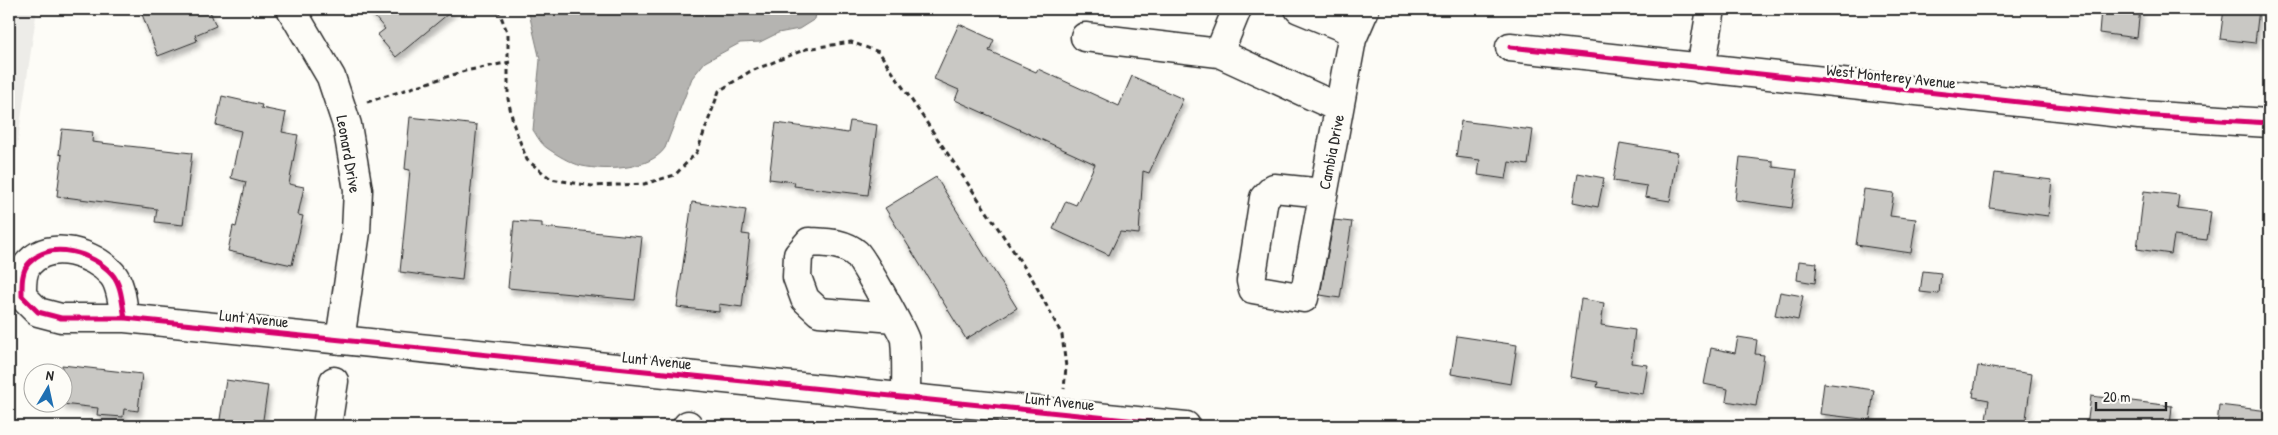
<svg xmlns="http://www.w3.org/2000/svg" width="2278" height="435" font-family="'Patrick Hand',sans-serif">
<defs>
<filter id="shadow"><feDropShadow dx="3" dy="5.5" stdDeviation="2.5" flood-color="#0004"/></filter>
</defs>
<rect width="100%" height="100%" fill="#fdfcf7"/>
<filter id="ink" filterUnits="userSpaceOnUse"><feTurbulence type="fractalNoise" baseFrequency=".02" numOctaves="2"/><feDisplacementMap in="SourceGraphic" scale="10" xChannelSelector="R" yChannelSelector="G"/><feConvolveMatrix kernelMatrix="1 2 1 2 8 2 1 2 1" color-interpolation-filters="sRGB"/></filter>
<g filter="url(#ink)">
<path fill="#edece8" d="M 9,9 L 37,9 L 9,202 Z"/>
<path fill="#b5b4b1" stroke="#7e7d7b" d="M 528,9 L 817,9 L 815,19 L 799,29 L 778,33 L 760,42 L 740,43 L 705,62 L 692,78 L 665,148 C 650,170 606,171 582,166 C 570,163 557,155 547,148 C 541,144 537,136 533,130 L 540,60 Z"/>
<path fill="#c9c8c4" stroke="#2b2b2b" filter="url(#shadow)" d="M 140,9 L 209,9 L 216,26 L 195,35 L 197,41 L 158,56 Z
M 368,9 L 454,9 L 396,57 L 377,35 L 385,29 Z
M 2101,9 L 2140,9 L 2137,38 L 2099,33 Z
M 2224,9 L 2259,9 L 2255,43 L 2220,39 Z
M 959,24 L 994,40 L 989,51 L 1036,72 L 1038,69 L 1119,106 L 1132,76 L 1183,99 L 1149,173 L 1143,171 L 1139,234 L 1120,232 L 1109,255 L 1053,229 L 1066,201 L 1076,205 L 1095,164 L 955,100 L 959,90 L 934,79 Z
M 222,96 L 262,105 L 261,108 L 286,113 L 282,132 L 298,135 L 289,184 L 304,187 L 298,215 L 303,216 L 292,265 L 228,251 L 233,226 L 236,227 L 246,182 L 231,178 L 241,131 L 216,125 Z
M 410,117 L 477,125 L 462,280 L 400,272 L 410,170 L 405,169 Z
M 850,121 L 877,125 L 868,195 L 794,186 L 795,182 L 769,179 L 776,123 L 848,133 Z
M 1461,121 L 1533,130 L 1528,165 L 1509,162 L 1506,179 L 1478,175 L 1480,160 L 1456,157 Z
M 62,129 L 93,132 L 92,142 L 192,153 L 183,225 L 155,222 L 157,209 L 57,196 L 62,155 L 59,154 Z
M 1620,143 L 1678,153 L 1670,201 L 1645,197 L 1647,186 L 1613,181 Z
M 1740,157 L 1773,161 L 1773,167 L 1797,170 L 1792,208 L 1735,200 Z
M 1578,173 L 1604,178 L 1598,207 L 1573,202 Z
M 1995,173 L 2052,180 L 2048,216 L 1990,208 Z
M 936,177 L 1017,308 L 966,339 L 885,208 Z
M 1864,189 L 1894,193 L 1890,216 L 1916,219 L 1911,253 L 1856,245 Z
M 2144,191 L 2179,195 L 2177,208 L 2211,212 L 2207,240 L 2174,236 L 2171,254 L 2137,249 Z
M 692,202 L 746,210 L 742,234 L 750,235 L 742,307 L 719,304 L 719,312 L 677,307 Z
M 1334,220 L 1352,222 L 1340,298 L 1320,295 Z
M 514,221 L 542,223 L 542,227 L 642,237 L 635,300 L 508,288 Z
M 1799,261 L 1817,263 L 1815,283 L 1797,280 Z
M 1923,271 L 1941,273 L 1939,294 L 1920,292 Z
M 1780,292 L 1803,296 L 1798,320 L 1775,315 Z
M 1581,299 L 1604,303 L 1601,325 L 1635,330 L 1631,363 L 1648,365 L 1643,394 L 1597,387 L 1598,382 L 1570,377 Z
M 1457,336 L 1517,345 L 1511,384 L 1451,374 Z
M 1738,337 L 1757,340 L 1755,354 L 1764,355 L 1756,406 L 1726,401 L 1728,389 L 1704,384 L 1711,348 L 1735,353 Z
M 62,365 L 142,374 L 138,411 L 124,409 L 123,417 L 97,415 L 98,408 L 62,404 Z
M 1978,366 L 2032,374 L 2025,426 L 1985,426 L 1989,400 L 1973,397 Z
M 226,380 L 268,386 L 262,426 L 219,426 Z
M 1824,383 L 1874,390 L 1870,420 L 1820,414 Z
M 2091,396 L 2172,406 L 2170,426 L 2087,426 Z
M 2219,405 L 2269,411 L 2269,426 L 2217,426 Z"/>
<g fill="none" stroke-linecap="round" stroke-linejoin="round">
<defs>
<path id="minor" d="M 291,9 L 331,77 L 347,125 L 358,190 L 356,232 L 340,340
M 1237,9 L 1219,53 L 1339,108
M 1299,9 L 1355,32
M 1085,37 L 1219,53
M 1510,47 L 2139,115 L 2269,123
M 1701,69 L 1711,9
M 1323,193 L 1274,188 L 1264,198 L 1251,281 L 1253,289 L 1304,298 L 1352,39 L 1365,9
M 125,318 C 122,304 122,285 112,274 C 93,253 51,239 29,263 C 21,271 22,286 22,296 L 38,312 L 61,318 L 125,318 L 1186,426
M 894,318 L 819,312 L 805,299 L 797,277 L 798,255 L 809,242 C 826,243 843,242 857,254 C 862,258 904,334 905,340 C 907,359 906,379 906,398
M 327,426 L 334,381
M 687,426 L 688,425"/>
</defs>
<use href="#minor" stroke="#2b2b2b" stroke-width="31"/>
<path stroke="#2b2b2b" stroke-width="3" stroke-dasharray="5 4" stroke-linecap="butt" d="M 498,9 L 508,34 L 508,99 L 514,126 L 527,160 L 551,179 L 592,186 L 644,184 L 675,175 L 697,152 L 719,91 L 749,72 L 806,49 L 851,42 L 879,52 L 1033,280 L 1062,335 L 1066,367 L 1064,389
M 367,102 L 465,71 L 510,62"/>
<use href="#minor" stroke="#fdfcf7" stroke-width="28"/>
<defs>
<path id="rail" d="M 9,37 L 10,9"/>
</defs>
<use href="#rail" stroke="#2b2b2b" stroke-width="5.5"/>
<use href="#rail" stroke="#fdfcf7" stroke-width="4" stroke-dasharray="11" stroke-linecap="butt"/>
<defs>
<path id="cycleway" d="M 1510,47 L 2139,115 L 2269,123
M 125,318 C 122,304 122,285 112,274 C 93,253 51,239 29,263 C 21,271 22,286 22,296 L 38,312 L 61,318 L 125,318 L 1186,426"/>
</defs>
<use href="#cycleway" stroke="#fdfcf7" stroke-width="8"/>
<use href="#cycleway" stroke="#d6006c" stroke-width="5"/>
</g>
</g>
<g text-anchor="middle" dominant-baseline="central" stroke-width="5" stroke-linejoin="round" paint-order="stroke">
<g font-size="16" fill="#2b2b2b" stroke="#fdfcf7">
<text transform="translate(1891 76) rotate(6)">West Monterey Avenue</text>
<text transform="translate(1331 152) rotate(-79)">Cambia Drive</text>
<text transform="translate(349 154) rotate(80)">Leonard Drive</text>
<text transform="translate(254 318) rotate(6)">Lunt Avenue</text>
<text transform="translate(657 360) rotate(6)">Lunt Avenue</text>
<text transform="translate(1060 401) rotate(6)">Lunt Avenue</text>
</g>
</g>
<rect width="2278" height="435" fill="none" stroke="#fdfcf7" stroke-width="30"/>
<rect x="15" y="15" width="2248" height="405" fill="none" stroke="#2b2b2b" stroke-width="2" filter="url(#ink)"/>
<g transform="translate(48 388) rotate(9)"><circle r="24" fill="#fdfcf7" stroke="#a9a8a5"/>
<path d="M0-4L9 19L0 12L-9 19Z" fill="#1f6fb2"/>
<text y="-8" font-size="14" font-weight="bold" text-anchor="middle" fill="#2b2b2b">N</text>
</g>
<path d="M2096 402v8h70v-8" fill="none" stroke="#2b2b2b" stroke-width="2.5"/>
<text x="2103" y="402" font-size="15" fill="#2b2b2b" stroke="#fdfcf7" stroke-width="4" paint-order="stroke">20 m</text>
</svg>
